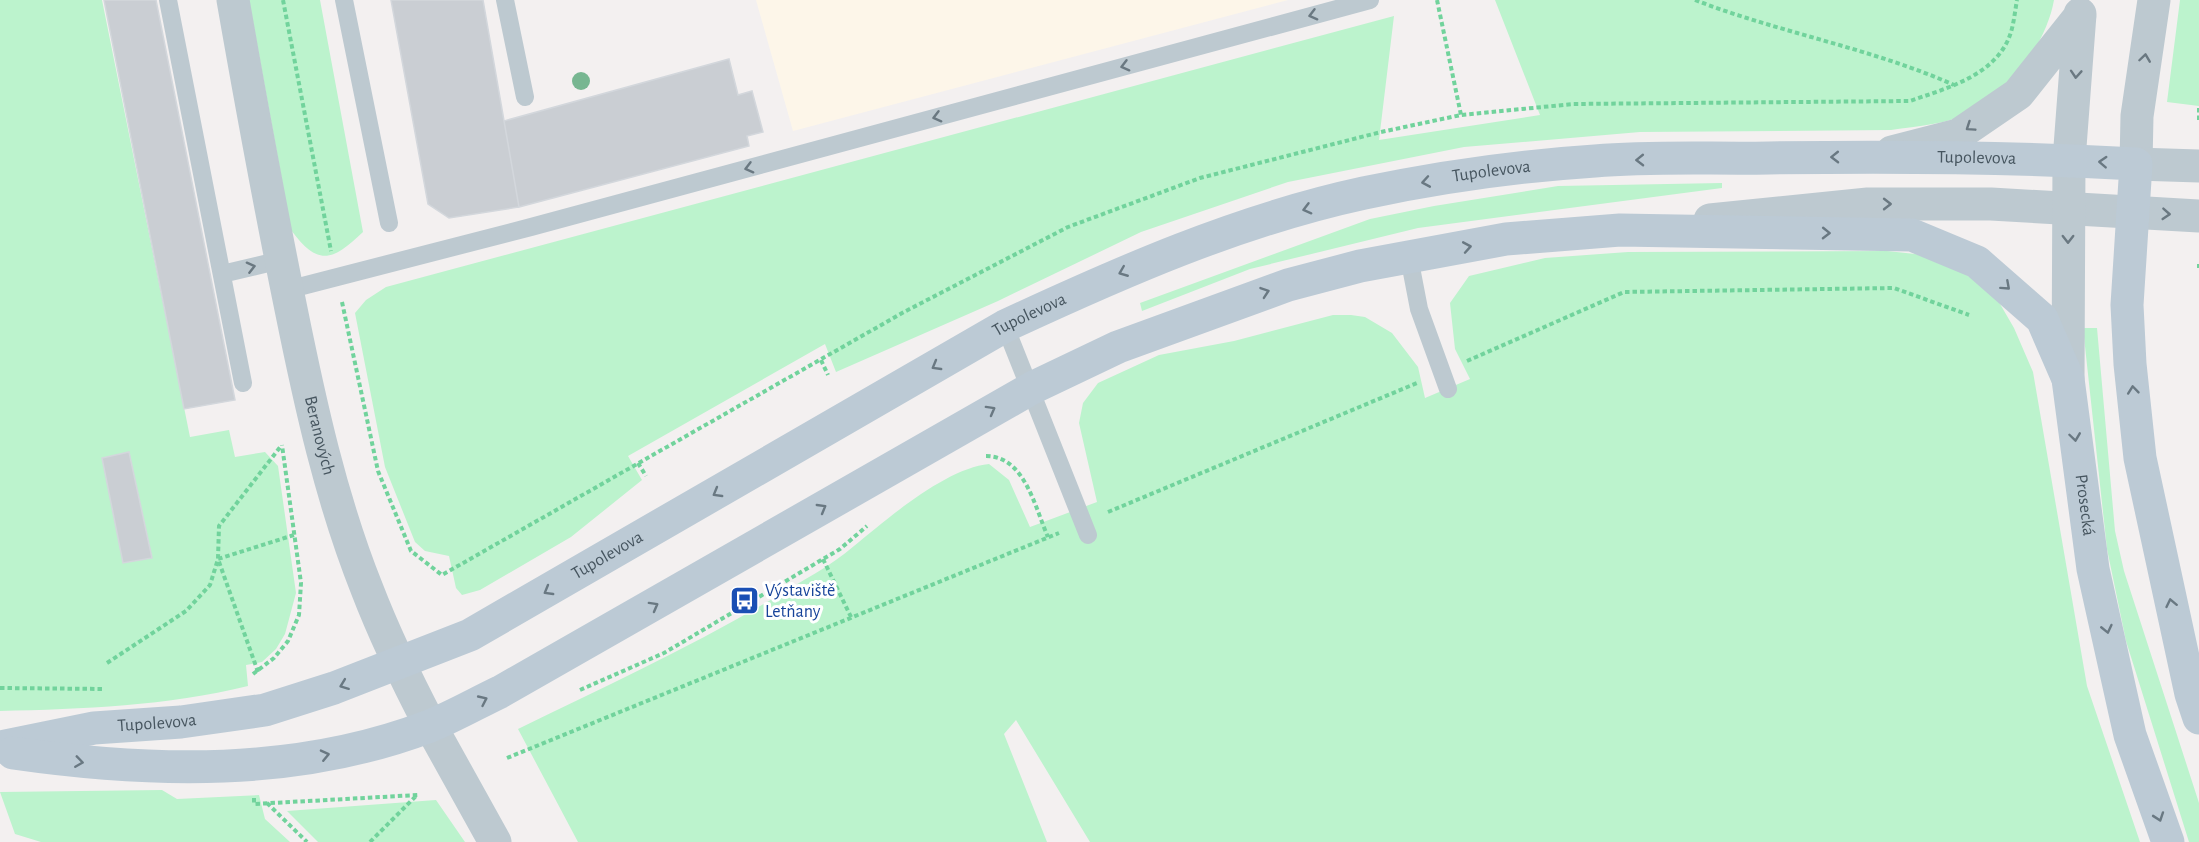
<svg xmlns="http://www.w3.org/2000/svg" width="2199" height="842" font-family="'Alegreya Sans',sans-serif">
<rect width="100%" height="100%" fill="#f3f0f0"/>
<path fill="#fdf6e9" d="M 756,0 L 1288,0 L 793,131 Z"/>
<path fill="#bcf3cd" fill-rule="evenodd" d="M 0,0 L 102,0 L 190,437 L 229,430 L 235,457 L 265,452 L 278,466 L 296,593 L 285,634 L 276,649 L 262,662 L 246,665 L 248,686 C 167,706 83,709 0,711 ZM 129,452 L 152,557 L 124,563 L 102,458 Z
M 249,0 L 320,0 L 363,232 C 333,260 319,268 291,230 Z
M 1495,0 L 2054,0 C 2047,41 2011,93 1972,112 C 1948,124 1918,126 1891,130 L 1640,132 L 1464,147 L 1288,182 L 1141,232 L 998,301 L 836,372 L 825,344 L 628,456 L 642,480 L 571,537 L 480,590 L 462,595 L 456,588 L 449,556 L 425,551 L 415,542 L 385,467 L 355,313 L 366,300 L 386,287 L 1394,16 L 1379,140 L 1540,115 Z
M 2180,0 L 2199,0 L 2199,106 L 2167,102 Z
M 1722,183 L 1722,188 L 1418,228 L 1250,269 L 1142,311 L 1140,303 L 1370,219 L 1434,206 L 1558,186 Z
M 1887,251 L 1934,256 L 1975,280 L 1996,297 L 2014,328 L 2033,372 L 2087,686 L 2140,842 L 1090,842 L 1016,720 L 1004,734 L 1047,842 L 578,842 L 518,729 C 605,687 691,647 774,598 C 801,581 830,567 854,546 C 887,519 946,468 989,464 L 1009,480 L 1030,527 L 1097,502 L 1079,423 L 1083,403 L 1098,383 L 1159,355 L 1234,341 L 1333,315 L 1351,315 L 1365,317 L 1392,333 L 1418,367 L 1425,398 L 1470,379 L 1455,349 L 1450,303 L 1469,276 L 1545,258 L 1628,252 Z
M 2083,328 L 2097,328 L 2115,531 L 2124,571 L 2199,803 L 2199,842 L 2189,842 L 2126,641 L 2107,549 Z
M 162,790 L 177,799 L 259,795 L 265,819 L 290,842 L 41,842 L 15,834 L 0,792 Z
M 436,800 L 465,842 L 318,842 L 287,811 Z"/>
<path fill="#caced3" stroke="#d3d7dc" stroke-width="1.5" d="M 104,0 L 156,0 L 235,400 L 184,409 Z
M 391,0 L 483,0 L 519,207 L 449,218 L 428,204 Z
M 729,59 L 738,95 L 752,91 L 763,132 L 747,136 L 749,146 L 519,207 L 504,121 Z
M 129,452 L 152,558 L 123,563 L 102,458 Z"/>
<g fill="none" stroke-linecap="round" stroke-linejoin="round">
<path stroke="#71d39c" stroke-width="4" stroke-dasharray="4.5 3" stroke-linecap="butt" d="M 283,0 L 331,251
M 1437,0 L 1461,115
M 1695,0 C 1780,33 1871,48 1954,85
M 2199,108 L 2199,120
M 2197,266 L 2199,266
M 342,302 L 378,471 L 411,551 L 442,575 L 904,312 L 1068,227 L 1200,178 L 1381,132 L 1461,115 L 1573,104 L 1910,101 C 1947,88 1998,75 2011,32 C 2014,22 2015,11 2017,0
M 821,360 L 828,375
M 1467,361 L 1624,292 L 1894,288 L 1969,315
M 986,456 C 1025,456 1035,508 1048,537
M 638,463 L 646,476
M 1108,512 L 1417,383
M 823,559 L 852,619
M 107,663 L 186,611 L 210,585 L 218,559 L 219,526 L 281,446
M 258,672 L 218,559 L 294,535
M 253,674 L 274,658 L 288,641 L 299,615 L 301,583 L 282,445
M 0,688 L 104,689
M 580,690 L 664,653 L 840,549 L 867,526
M 507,758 L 1059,533
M 254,798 L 254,804 L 418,795
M 267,803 L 307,842
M 370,842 L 417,795"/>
<path stroke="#bdc9d0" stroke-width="18" d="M 168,0 L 243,383
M 344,0 L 389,223
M 505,0 L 525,97
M 1409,257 L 1419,309 L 1448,389
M 222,274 L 281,260
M 287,290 L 531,227 L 1370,0
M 1005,326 L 1088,535"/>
<path stroke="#bdc9d0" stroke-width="33" d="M 1892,152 L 1958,135 L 2018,94 L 2080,16
M 2069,160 L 2080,14
M 2136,164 L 2137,116 L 2154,0
M 430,725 L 495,842"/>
<g stroke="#bdc9d0" stroke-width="33">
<path id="s1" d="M 233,0 C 251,103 270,206 291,309 C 310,403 331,499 367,589 C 385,636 407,681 430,725"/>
<path d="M 2136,164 L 2199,166"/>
<path d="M 1710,220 L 1868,204 L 1991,204 L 2199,216"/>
<path d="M 2068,379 L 2069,160"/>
</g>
<g stroke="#bccad5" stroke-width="33">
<path id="s2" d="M 0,747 L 94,728 L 181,722 L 265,710 L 334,688 L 470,635 L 1005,326 C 1121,272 1239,220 1364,193 C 1440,177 1518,166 1595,161 C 1653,156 1711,159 1769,158 C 1892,156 2013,157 2136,164 L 2127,305 L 2130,364 L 2140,458 L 2191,694 L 2199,718"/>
<path id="s3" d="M 13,753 C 152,773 297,777 430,726 C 454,716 477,703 500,692 L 1032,388 L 1118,347 L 1288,285 L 1360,266 L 1506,239 L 1620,230 L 1912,235 L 1977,262 L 2042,319 L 2068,379 L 2093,569 L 2130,735 L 2168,842"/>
</g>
</g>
<circle fill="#77b691" cx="581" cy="81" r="9"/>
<defs><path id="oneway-chevron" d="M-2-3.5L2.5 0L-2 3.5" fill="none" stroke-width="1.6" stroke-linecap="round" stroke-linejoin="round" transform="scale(1.5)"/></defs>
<g stroke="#6a7881">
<use href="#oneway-chevron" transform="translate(1313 15) rotate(165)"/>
<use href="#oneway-chevron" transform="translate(2145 58) rotate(-82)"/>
<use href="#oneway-chevron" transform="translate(1125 66) rotate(165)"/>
<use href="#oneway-chevron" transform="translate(2076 74) rotate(94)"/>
<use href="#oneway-chevron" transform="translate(937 117) rotate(165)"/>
<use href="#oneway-chevron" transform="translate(1970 127) rotate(146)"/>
<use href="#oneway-chevron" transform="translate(749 168) rotate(165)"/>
<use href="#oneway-chevron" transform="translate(1887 204)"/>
<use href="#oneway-chevron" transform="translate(2166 214) rotate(4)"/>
<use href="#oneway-chevron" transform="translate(2068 239) rotate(90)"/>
<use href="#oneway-chevron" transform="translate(251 267) rotate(-14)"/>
</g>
<g stroke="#697882">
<use href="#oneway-chevron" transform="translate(1835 157) rotate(179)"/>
<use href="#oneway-chevron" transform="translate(1640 160) rotate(179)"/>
<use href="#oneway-chevron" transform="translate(2103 162) rotate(-177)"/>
<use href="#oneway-chevron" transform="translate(1426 182) rotate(170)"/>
<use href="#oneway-chevron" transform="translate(1307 209) rotate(165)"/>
<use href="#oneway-chevron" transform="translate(1826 233) rotate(1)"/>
<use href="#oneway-chevron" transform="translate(1467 247) rotate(-10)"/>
<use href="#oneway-chevron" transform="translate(1123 272) rotate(158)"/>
<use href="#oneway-chevron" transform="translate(2006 286) rotate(42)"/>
<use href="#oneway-chevron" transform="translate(1265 292) rotate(-19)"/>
<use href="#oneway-chevron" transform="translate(936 366) rotate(150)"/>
<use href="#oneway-chevron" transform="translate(2133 390) rotate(-96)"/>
<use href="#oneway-chevron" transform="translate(991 410) rotate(-29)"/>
<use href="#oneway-chevron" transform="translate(2075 437) rotate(82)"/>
<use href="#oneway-chevron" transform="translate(717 493) rotate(150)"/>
<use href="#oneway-chevron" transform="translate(822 508) rotate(-30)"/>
<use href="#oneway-chevron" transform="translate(548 591) rotate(150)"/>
<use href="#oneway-chevron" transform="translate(2171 603) rotate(-102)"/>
<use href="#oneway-chevron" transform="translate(654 606) rotate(-29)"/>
<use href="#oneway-chevron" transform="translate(2107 629) rotate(77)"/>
<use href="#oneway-chevron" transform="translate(344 685) rotate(159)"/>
<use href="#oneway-chevron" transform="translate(483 700) rotate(-25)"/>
<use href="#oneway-chevron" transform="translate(325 755) rotate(-13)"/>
<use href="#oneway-chevron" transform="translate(79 762) rotate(8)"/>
<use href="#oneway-chevron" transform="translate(2159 817) rotate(71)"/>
</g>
<defs>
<symbol id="bus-square" viewBox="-11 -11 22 22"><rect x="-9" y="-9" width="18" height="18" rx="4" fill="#1a4fb4" stroke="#fff"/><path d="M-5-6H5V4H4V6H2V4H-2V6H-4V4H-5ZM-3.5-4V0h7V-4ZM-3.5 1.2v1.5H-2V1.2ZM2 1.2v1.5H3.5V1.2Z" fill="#fff"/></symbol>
</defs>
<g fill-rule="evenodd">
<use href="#bus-square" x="728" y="584" width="33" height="33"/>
</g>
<g text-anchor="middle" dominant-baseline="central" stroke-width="6" stroke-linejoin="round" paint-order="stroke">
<g font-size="18" fill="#46555f" stroke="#fff">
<text stroke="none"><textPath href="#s2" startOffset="2103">Tupolevova</textPath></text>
<text stroke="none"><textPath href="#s2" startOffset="1617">Tupolevova</textPath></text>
<text stroke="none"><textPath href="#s2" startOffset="1131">Tupolevova</textPath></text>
<text stroke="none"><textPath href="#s1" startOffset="444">Beranových</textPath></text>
<text stroke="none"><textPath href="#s3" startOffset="2368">Prosecká</textPath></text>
<text stroke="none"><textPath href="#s2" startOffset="645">Tupolevova</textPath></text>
<text stroke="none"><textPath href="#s2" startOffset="159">Tupolevova</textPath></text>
</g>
<g font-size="18" fill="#164399" stroke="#fff" text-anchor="start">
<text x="765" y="591">Výstaviště<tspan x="765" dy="21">Letňany</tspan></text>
</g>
</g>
</svg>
